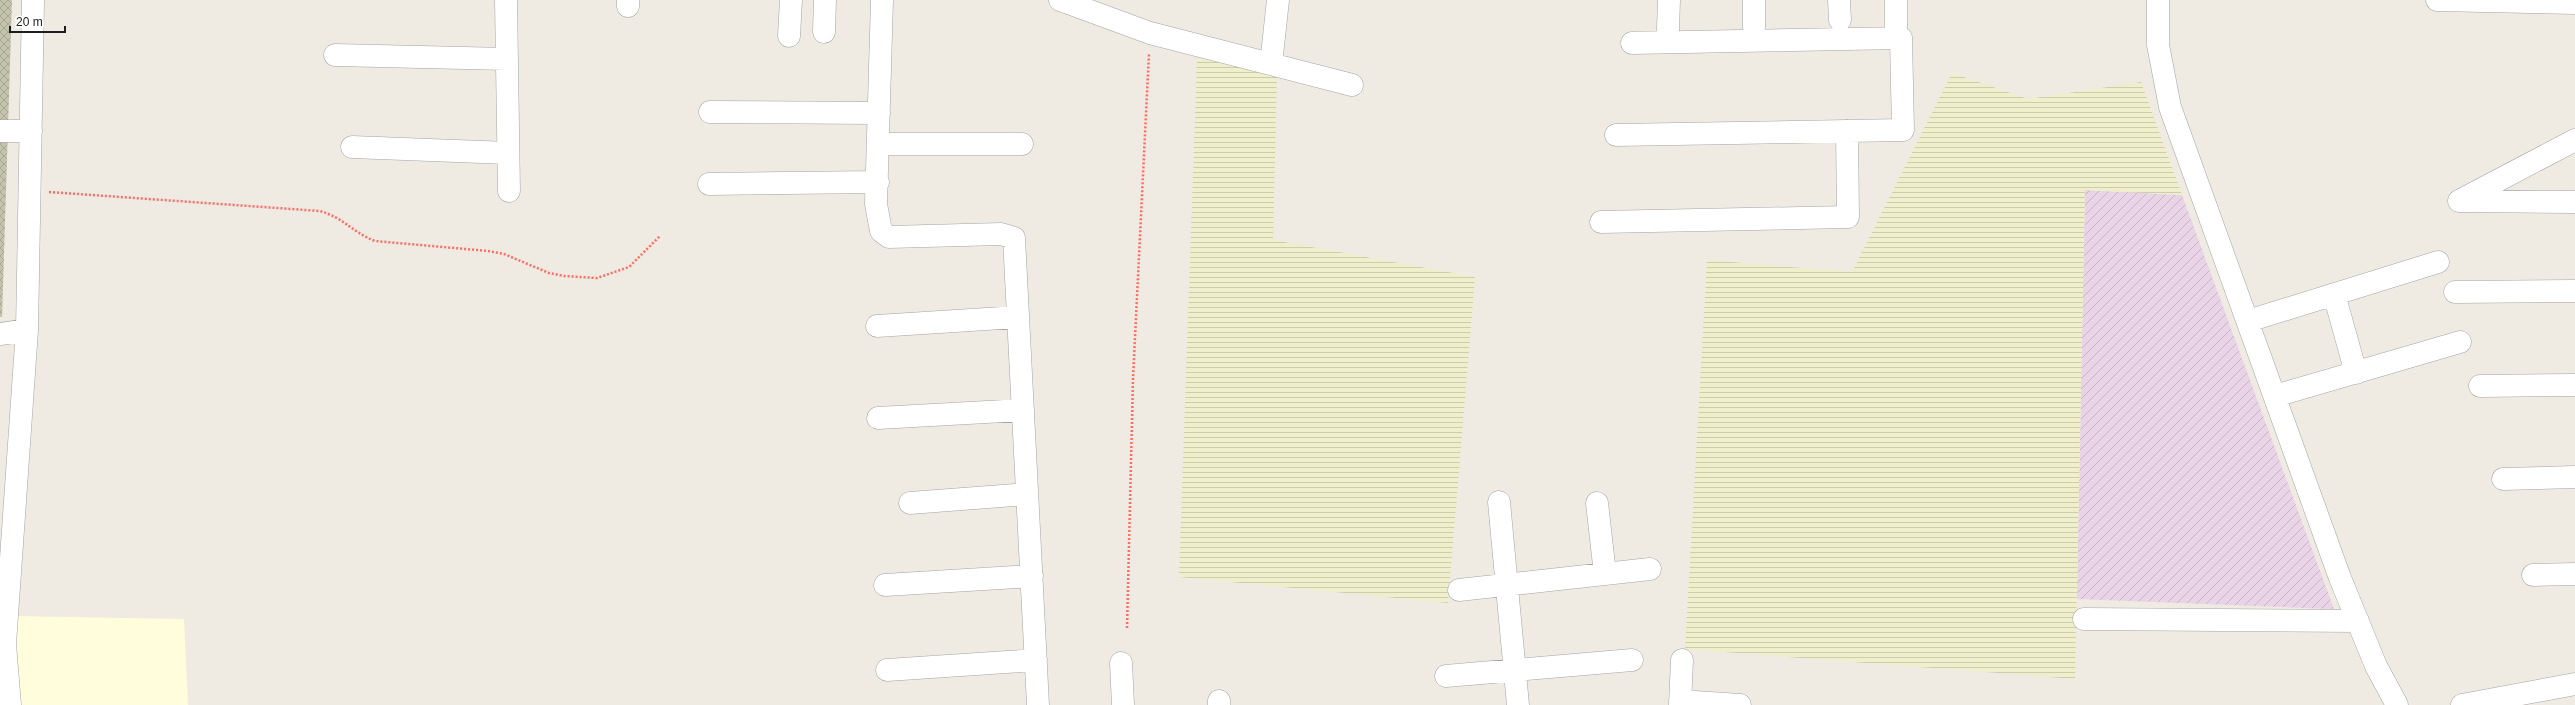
<svg xmlns="http://www.w3.org/2000/svg" width="2575" height="705" font-family="Arial,sans-serif">
<defs>
<pattern id="industrial-furrows" width="10" height="10" patternUnits="userSpaceOnUse"><rect width="10" height="10" fill="#e9d3e6"/><path d="M-1 1l2-2M0 10L10 0M9 11l2-2" fill="none" stroke="#c7b5c5"/></pattern>
<pattern id="construction-cross-hatch" width="8" height="8" patternUnits="userSpaceOnUse"><rect width="8" height="8" fill="#c4c3ac"/><path d="M0 0l8 8M0 8l8-8" fill="none" stroke="#a8a794"/></pattern>
<pattern id="farmland-rules" width="6" height="5" patternUnits="userSpaceOnUse"><rect width="6" height="5" fill="#eff0cb"/><path d="M0 2.5h6" fill="none" stroke="#cccdae"/></pattern>
</defs>
<rect width="100%" height="100%" fill="#efeae2"/>
<path fill="url(#industrial-furrows)" d="M 2085,190 L 2182,195 L 2334,609 L 2077,599 Z"/>
<path fill="#fffddb" d="M 14,616 L 184,619 L 188,705 L 19,705 Z"/>
<path fill="url(#construction-cross-hatch)" d="M 0,0 L 12,0 L 2,317 L 0,317 Z"/>
<path fill="url(#farmland-rules)" d="M 1197,58 L 1277,75 L 1273,240 L 1475,277 L 1448,603 L 1179,577 Z
M 1952,73 L 2028,99 L 2141,82 L 2182,195 L 2085,190 L 2075,679 L 1685,649 L 1707,260 L 1852,272 Z"/>
<g fill="none" stroke-linecap="round" stroke-linejoin="round">
<defs>
<path id="minor" d="M 506,0 L 509,191
M 882,0 L 876,204 L 881,231 L 889,237 L 1001,234 L 1014,238 L 1038,705
M 1060,0 L 1150,33 L 1352,85
M 1839,0 L 1840,20
M 1896,0 L 1896,38
M 2158,0 L 2158,45 L 2170,107 L 2340,578 L 2376,666 L 2397,705
M 2437,0 L 2575,3
M 628,6 L 628,0
M 1754,27 L 1754,0
M 1668,29 L 1669,0
M 824,32 L 825,0
M 789,36 L 791,0
M 335,55 L 507,59
M 1271,64 L 1278,0
M 710,112 L 879,113
M 0,131 L 31,131
M 1616,135 L 1903,130 L 1901,38 L 1632,43
M 2575,140 L 2459,201 L 2575,202
M 879,144 L 1022,144
M 352,147 L 508,153
M 709,184 L 878,182
M 1601,222 L 1848,217 L 1847,131
M 2455,292 L 2575,291
M 2334,294 L 2356,373
M 2248,321 L 2438,262
M 877,326 L 1018,317
M 0,334 L 27,330
M 2480,386 L 2575,385
M 2275,396 L 2460,342
M 878,418 L 1023,410
M 2503,479 L 2575,477
M 1499,502 L 1518,705
M 910,503 L 1027,494
M 1597,503 L 1605,574
M 2533,575 L 2575,574
M 885,585 L 1032,576
M 1459,590 L 1650,569
M 2084,619 L 2358,621
M 1121,663 L 1123,705
M 887,670 L 1036,660
M 1446,676 L 1632,660
M 1219,701 L 1219,705
M 1680,701 L 1740,705
M 10,705 L 5,644 L 27,330 L 33,0
M 1680,705 L 1682,660
M 2462,705 L 2575,684"/>
</defs>
<use href="#minor" stroke="#a4a4a4" stroke-width="23"/>
<path stroke="#ff6c63" stroke-width="2.5" stroke-dasharray="2 2" stroke-linecap="butt" d="M 49,192 L 320,211 C 344,218 352,232 375,241 L 488,251 L 504,254 L 549,273 L 564,276 L 597,278 L 629,267 L 660,236
M 1127,628 L 1133,378 L 1149,53"/>
<use href="#minor" stroke="#fff" stroke-width="22"/>
</g>
<path d="M10 26v6h55v-6" fill="none" stroke="#1d1d1d" stroke-width="2"/>
<text x="16" y="26" font-size="12" fill="#1d1d1d" stroke="#ffffff" stroke-width="3" paint-order="stroke">20 m</text>
</svg>
